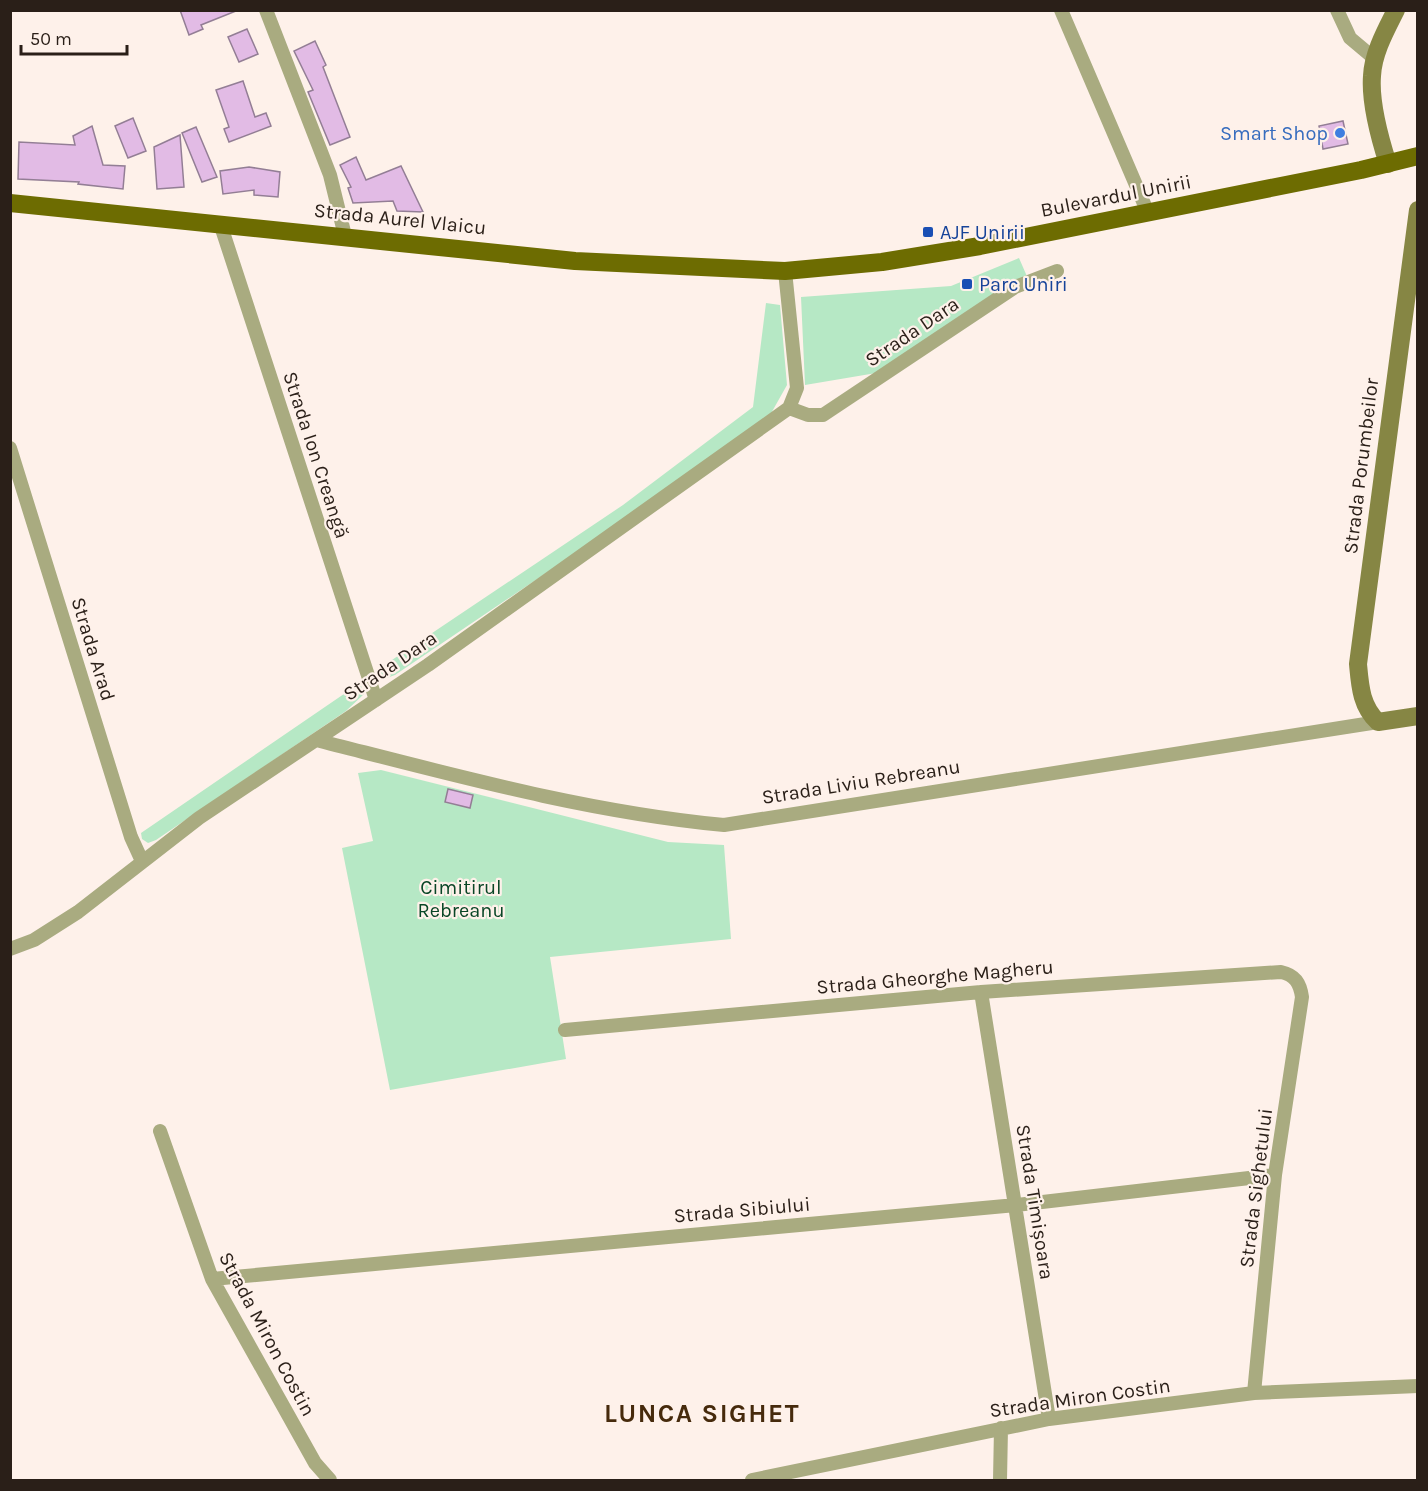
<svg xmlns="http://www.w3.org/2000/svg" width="1428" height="1491" font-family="Karla,sans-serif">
<rect width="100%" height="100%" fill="#fef1ea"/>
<path fill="#b6e8c5" d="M 1019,258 L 1029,281 L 888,371 L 805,385 L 801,297 L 951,286 Z
M 766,303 L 780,305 L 787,385 L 769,417 L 617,525 L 395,675 L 384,679 L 379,676 L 377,670 L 623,505 L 753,407 Z
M 360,683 L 364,694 L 346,711 L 156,840 L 148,843 L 142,839 L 141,833 Z
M 381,770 L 668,842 L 724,845 L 731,939 L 550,957 L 566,1059 L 390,1090 L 342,848 L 373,841 L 358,773 Z"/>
<path fill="#e2bbe5" stroke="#937e95" stroke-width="1.5" d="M 180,10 L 236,10 L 236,11 L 201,25 L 203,29 L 189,35 Z
M 247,29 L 258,54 L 239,62 L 228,37 Z
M 315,41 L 326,65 L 323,67 L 350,137 L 330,145 L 308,92 L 313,90 L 294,51 Z
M 243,81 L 255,117 L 266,113 L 271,126 L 229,142 L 224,129 L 229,127 L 216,90 Z
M 133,118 L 146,151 L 128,158 L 115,126 Z
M 1343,121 L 1348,144 L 1323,149 L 1319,126 Z
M 92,126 L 103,165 L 125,166 L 123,189 L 78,184 L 79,182 L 18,179 L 19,142 L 75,145 L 73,136 Z
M 196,127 L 217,177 L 202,182 L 182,133 Z
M 180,135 L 184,187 L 157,189 L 154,147 Z
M 356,157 L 366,180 L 401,166 L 423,212 L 397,211 L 393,201 L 353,203 L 348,188 L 351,187 L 340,165 Z
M 249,167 L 280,172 L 278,197 L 254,195 L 254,190 L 223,194 L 220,171 Z
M 448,789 L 473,795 L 470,808 L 445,802 Z"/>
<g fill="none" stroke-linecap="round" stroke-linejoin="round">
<path stroke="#a9ab80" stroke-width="14" d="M 266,10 L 330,175 L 345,236
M 1061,10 L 1148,213
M 1337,10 L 1350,38 L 1375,59
M 220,223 L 376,700
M 785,271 L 797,388 L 789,408
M 10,448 L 131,837 L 142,861
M 316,740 C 450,774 586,812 724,825 L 1378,722
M 10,949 L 34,940 L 78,912 L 199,818 L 428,665 L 789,408 L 808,415 L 823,415 L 1015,287 L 1057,271
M 981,992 L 1049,1419
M 565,1030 L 981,992 L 1281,972 C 1295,975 1300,983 1302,997 L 1275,1175 L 1254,1393
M 160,1131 L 212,1279 L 315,1463 L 330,1480
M 212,1279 L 1016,1205 L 1275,1175
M 752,1480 L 1049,1419 L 1254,1393 L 1418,1386
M 1000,1480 L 1001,1428"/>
<path stroke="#868644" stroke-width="18" d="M 1388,164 C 1380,139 1370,102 1372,76 C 1373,53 1386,30 1396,10
M 1418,210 L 1358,664 C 1360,686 1361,706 1378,722 L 1418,716"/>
<path stroke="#6d6c01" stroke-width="18" d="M 10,203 L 575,261 L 785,271 L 882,262 L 980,246 L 1361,170 L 1418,156"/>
</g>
<circle fill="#3f7fe0" stroke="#fef1ea" stroke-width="2" cx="1340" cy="133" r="6"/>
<g fill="#1a4fb4" stroke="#fef1ea" stroke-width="2">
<rect x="922" y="226" width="12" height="12" rx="3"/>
<rect x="961" y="278" width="12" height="12" rx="3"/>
</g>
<g text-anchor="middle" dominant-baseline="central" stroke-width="4.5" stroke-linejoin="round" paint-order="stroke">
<g font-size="20" fill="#366cbe" stroke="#fef1ea" text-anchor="end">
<text x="1328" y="133">Smart Shop</text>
</g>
<g font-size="20" fill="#2a1f18" stroke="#fef1ea">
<text transform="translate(1116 196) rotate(-11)">Bulevardul Unirii</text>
<text transform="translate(400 219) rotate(6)">Strada Aurel Vlaicu</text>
<text transform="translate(912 332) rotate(-34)">Strada Dara</text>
<text transform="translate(316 455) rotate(72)">Strada Ion Creangă</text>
<text transform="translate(1361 466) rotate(-83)">Strada Porumbeilor</text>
<text transform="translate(93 649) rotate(73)">Strada Arad</text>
<text transform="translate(390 666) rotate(-34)">Strada Dara</text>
<text transform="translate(861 782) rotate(-9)">Strada Liviu Rebreanu</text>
<text transform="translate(935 977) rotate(-5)">Strada Gheorghe Magheru</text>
<text transform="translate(1256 1188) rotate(-83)">Strada Sighetului</text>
<text transform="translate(1035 1202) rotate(81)">Strada Timișoara</text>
<text transform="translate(742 1210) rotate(-5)">Strada Sibiului</text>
<text transform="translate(267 1334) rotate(62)">Strada Miron Costin</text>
<text transform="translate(1080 1398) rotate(-8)">Strada Miron Costin</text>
</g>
<g font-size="20" fill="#164399" stroke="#fef1ea" text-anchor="start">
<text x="940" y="232">AJF Unirii</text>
<text x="979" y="284">Parc Uniri</text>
</g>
<g font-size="20" fill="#094626" stroke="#fef1ea">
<text x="461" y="887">Cimitirul<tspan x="461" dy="23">Rebreanu</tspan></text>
</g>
<g font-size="26" font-weight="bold" letter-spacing="1.5" fill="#462a0c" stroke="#fef1ea">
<text x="702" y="1413">LUNCA SIGHET</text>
</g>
</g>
<rect width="1428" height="1491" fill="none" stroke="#2a1f18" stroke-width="24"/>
<path d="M21 45v9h106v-9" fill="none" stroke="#2a1f18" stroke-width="3"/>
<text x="30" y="45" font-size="18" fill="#2a1f18" stroke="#fef1ea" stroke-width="4.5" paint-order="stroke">50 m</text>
</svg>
